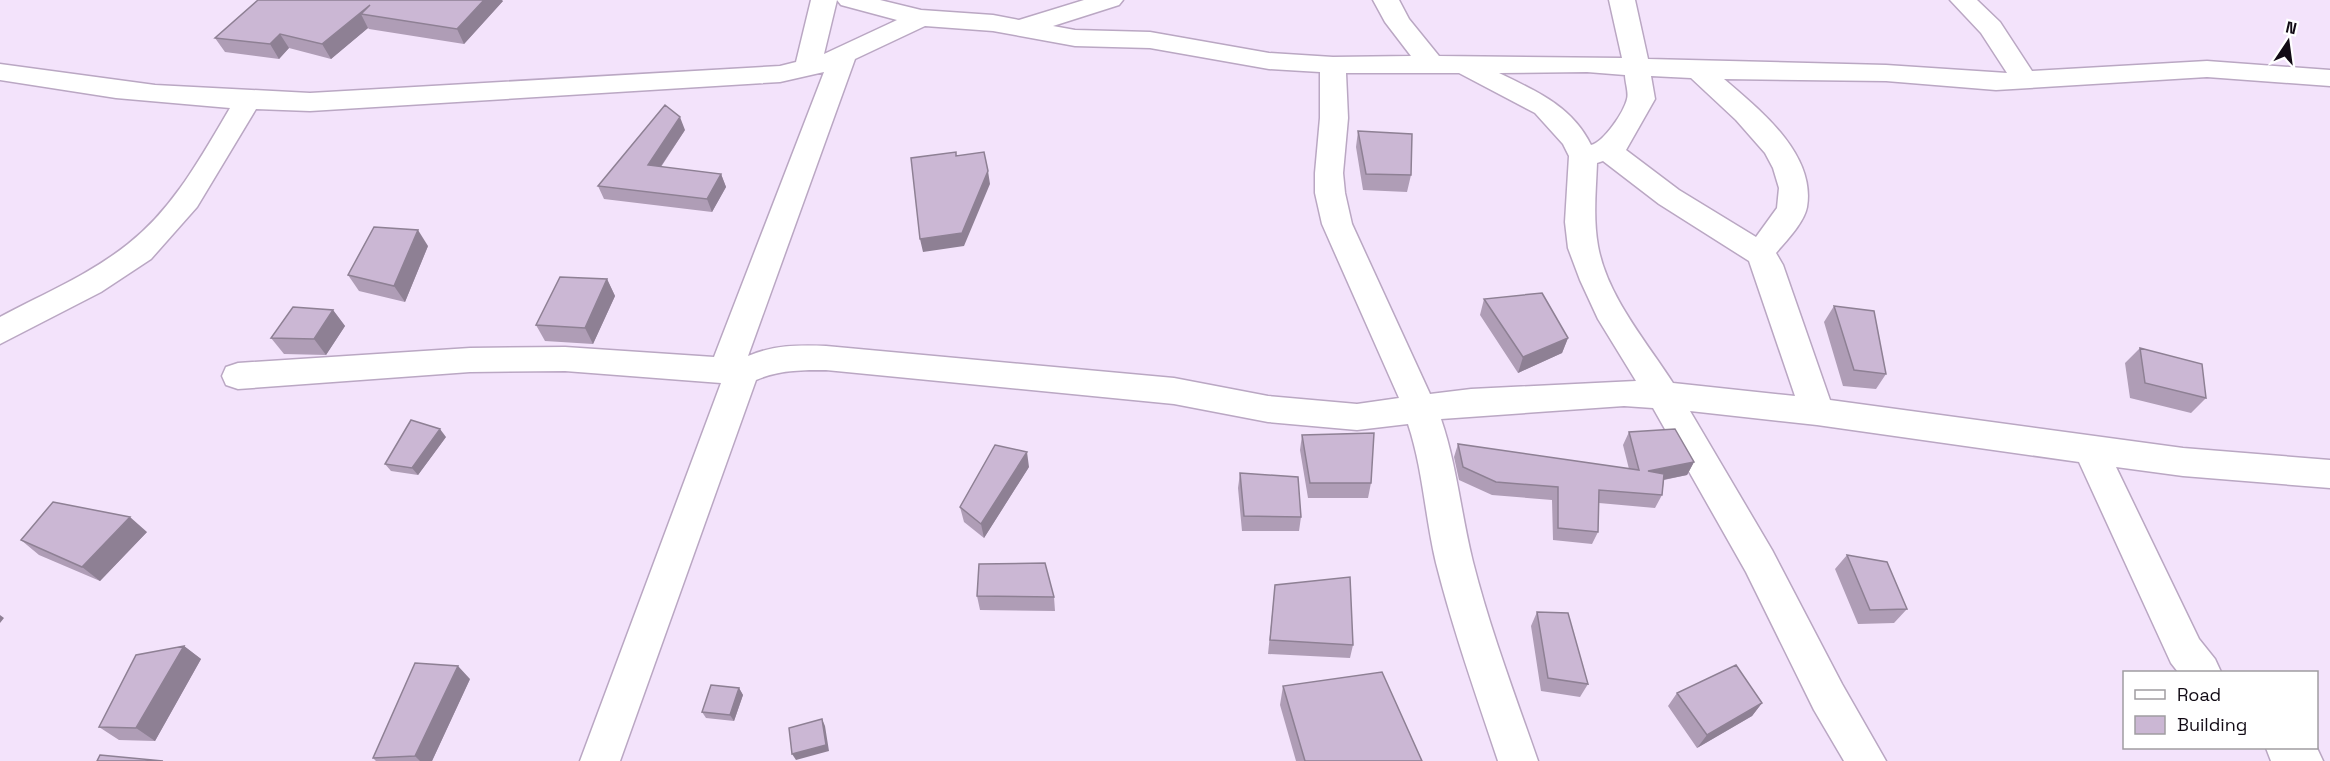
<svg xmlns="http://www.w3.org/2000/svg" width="2330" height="761" font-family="'Space Grotesk',sans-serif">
<rect width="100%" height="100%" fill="#f3e3fb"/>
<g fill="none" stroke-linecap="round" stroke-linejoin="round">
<defs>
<path id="street" d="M 811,0 L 837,0 L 824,54 L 897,20 L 841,5 L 837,0 L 880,0 L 921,10 L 993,15 L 1019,20 L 1084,0 L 1123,0 L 1119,5 L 1053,26 L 1075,30 L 1150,32 L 1269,53 L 1333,57 L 1411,56 L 1385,22 L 1373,0 L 1399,0 L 1409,19 L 1439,56 L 1622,58 L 1609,0 L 1635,0 L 1648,59 L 1886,65 L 2007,73 L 1981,33 L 1950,0 L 1977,0 L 2000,22 L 2032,71 L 2207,61 L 2330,70 L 2330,86 L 2207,77 L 1996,90 L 1886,81 L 1724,79 C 1759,109 1816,154 1807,207 C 1804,223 1786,241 1776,253 L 1783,265 L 1830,400 L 2183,448 L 2330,460 L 2330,488 L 2183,476 L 2116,467 L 2199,639 L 2215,659 L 2221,672 L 2178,672 L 2171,663 L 2079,462 L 1817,425 L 1690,411 L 1772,550 L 1842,684 L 1886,761 L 1844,761 L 1814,710 L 1746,572 L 1653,408 L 1624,406 L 1441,419 C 1457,466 1461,514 1473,562 C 1490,629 1515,695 1538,761 L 1498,761 C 1476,695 1453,630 1436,563 C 1425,517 1423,469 1408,424 L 1357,430 L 1268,422 L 1174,404 L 826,370 C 801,370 779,370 756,380 L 620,761 L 580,761 L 721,383 L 565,371 L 470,372 L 238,389 L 226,385 L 222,376 L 226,367 L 238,363 L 470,348 L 565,347 L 714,357 L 824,72 L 780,82 L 310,111 L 256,109 L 197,207 L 151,259 L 101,292 L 0,344 L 0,317 C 43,294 89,275 128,244 C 173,209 201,157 230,108 L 116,98 L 0,80 L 0,64 L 155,85 L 310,93 L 780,66 L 796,62 ZM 925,26 L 993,31 L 1075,46 L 1150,48 L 1269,69 L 1320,72 L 1320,118 L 1315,173 L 1315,193 L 1322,224 L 1399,398 L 1357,404 L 1268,396 L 1174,378 L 826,346 C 799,345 773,345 748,356 L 855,59 ZM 1587,72 L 1625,75 C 1625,82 1629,93 1627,99 C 1624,112 1604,142 1591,145 C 1572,106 1536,91 1499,73 ZM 1346,73 L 1459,73 L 1535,113 L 1563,144 L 1569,156 L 1565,222 L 1568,248 L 1580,280 L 1598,319 L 1636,381 L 1471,389 L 1430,394 L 1352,224 L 1345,193 L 1343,173 L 1348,118 ZM 1651,76 L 1691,78 L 1736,120 L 1765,153 L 1773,168 L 1779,188 L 1777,208 L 1756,237 L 1679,190 L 1626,150 L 1655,99 ZM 1603,161 L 1659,204 L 1749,261 L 1795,396 L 1673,383 C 1646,341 1607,296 1598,246 C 1593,218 1596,190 1597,163 Z
M 2316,746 L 2323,761 L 2271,761 L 2266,748 Z"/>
</defs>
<use href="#street" stroke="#baa7c3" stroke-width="3"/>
<use href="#street" fill="#fff" fill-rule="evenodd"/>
</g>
<path fill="#af9db6" d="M 258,0 L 503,1 L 464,44 L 369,29 L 368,28 L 331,59 L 289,48 L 279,59 L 225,52 L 215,38 Z
M 685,130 L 661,167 L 721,174 L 726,187 L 712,212 L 604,199 L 598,186 Z
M 1358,131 L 1411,175 L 1407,192 L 1363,190 L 1356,147 Z
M 428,246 L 405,302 L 359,291 L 348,275 Z
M 607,279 L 615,296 L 593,344 L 545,341 L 536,325 Z
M 1484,299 L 1568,338 L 1562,353 L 1518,373 L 1480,315 Z
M 1834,306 L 1886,374 L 1876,389 L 1843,386 L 1824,322 Z
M 333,310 L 345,326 L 326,355 L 284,354 L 271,338 Z
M 2140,348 L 2206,398 L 2191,413 L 2130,398 L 2125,363 Z
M 1629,432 L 1694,462 L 1687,475 L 1664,480 L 1662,495 L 1655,508 L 1599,503 L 1598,532 L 1592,544 L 1553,540 L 1552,500 L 1492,495 L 1459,480 L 1454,457 L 1458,444 L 1629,469 L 1623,445 Z
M 1302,435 L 1371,483 L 1368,498 L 1308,498 L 1300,450 Z
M 446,437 L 418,475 L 391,471 L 385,464 Z
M 1029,467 L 984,538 L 964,522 L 960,507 Z
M 1240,473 L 1301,517 L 1299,531 L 1242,531 L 1238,488 Z
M 147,532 L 100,581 L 39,555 L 21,540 Z
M 1847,555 L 1907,609 L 1894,623 L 1858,624 L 1835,569 Z
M 1275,585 L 1353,645 L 1350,658 L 1268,654 Z
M 977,596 L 1054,597 L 1055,611 L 980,610 Z
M 1537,612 L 1588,684 L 1580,697 L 1541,691 L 1531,626 Z
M 184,646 L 201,659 L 155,741 L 119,740 L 99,727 Z
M 470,679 L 432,761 L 376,761 L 373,758 Z
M 1283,686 L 1422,761 L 1296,761 L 1280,705 Z
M 739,688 L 743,695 L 734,721 L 706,718 L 702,712 Z
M 1677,693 L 1762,703 L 1752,716 L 1697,748 L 1668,706 Z"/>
<path fill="#8e8094" d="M 484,0 L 502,0 L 503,1 L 464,44 L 457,29 Z
M 370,5 L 361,14 L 368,28 L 331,59 L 322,44 Z
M 280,34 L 289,48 L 279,59 L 270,44 Z
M 680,117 L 685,130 L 653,178 L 648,165 Z
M 988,171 L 990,184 L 964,246 L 923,252 L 920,239 Z
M 721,174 L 726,187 L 712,212 L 707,199 Z
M 418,230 L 428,246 L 405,302 L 394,286 Z
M 607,279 L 615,296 L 593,344 L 585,328 Z
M 333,310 L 345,326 L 326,355 L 314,339 Z
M 1568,338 L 1562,353 L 1518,373 L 1523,357 Z
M 440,429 L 446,437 L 418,475 L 412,468 Z
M 1027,452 L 1029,467 L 984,538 L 981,524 Z
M 1694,462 L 1687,475 L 1642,484 L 1648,471 Z
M 130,517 L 147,532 L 100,581 L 82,567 Z
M 0,615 L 4,618 L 0,623 Z
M 184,646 L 201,659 L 155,741 L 136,728 Z
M 458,666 L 470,679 L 432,761 L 420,761 L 415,756 Z
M 739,688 L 743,695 L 734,721 L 730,715 Z
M 1762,703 L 1752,716 L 1697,748 L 1707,735 Z
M 822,719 L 825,726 L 829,751 L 796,760 L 792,754 Z"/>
<path fill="#cbb7d4" stroke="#8e8094" stroke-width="1.5" d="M 258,0 L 484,0 L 457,29 L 361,14 L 370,5 L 322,44 L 280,34 L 270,44 L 215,38 Z
M 665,105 L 680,117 L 648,165 L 721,174 L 707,199 L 598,186 Z
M 1358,131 L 1412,134 L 1411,175 L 1366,174 Z
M 956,152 L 956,156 L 984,152 L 988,171 L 962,233 L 920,239 L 911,158 Z
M 374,227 L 418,230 L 394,286 L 348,275 Z
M 560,277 L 607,279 L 585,328 L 536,325 Z
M 1542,293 L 1568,338 L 1523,357 L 1484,299 Z
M 1834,306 L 1874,311 L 1886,374 L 1854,370 Z
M 293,307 L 333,310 L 314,339 L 271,338 Z
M 2140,348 L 2202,364 L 2206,398 L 2145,383 Z
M 411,420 L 440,429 L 412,468 L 385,464 Z
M 1675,429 L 1694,462 L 1648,471 L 1664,474 L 1662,495 L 1599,490 L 1598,532 L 1558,528 L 1558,487 L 1496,482 L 1463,467 L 1458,444 L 1639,470 L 1629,432 Z
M 1374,433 L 1371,483 L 1310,483 L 1302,435 Z
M 995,445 L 1027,452 L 981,524 L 960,507 Z
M 1240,473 L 1298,477 L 1301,517 L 1244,516 Z
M 53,502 L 130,517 L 82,567 L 21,540 Z
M 1847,555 L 1887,562 L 1907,609 L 1870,610 Z
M 1045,563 L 1054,597 L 977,596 L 979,564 Z
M 1350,577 L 1353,645 L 1270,640 L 1275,585 Z
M 1537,612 L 1568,613 L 1588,684 L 1548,678 Z
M 184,646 L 136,728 L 99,727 L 136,655 Z
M 415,663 L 458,666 L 415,756 L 373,758 Z
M 1736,665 L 1762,703 L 1707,735 L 1677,693 Z
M 1382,672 L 1422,761 L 1305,761 L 1283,686 Z
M 711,685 L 739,688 L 730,715 L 702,712 Z
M 822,719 L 826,745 L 792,754 L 789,728 Z
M 100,755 L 163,761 L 97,761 Z"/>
<rect x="2123" y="671" width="195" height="78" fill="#ffffff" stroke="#a09da1" stroke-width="1.5"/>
<rect x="2135" y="690" width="30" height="9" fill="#ffffff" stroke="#a09da1" stroke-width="1.5"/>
<text x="2177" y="701" font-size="18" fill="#120b15">Road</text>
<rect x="2135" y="716" width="30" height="18" fill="#cbb7d4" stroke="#a09da1" stroke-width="1.5"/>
<text x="2177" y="731" font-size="18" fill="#120b15">Building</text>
<g transform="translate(2288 42) rotate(13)" stroke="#ffffff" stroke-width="4.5" paint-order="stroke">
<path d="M0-4.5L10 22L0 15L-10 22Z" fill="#120b15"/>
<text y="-9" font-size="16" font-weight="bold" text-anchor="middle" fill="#120b15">N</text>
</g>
</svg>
